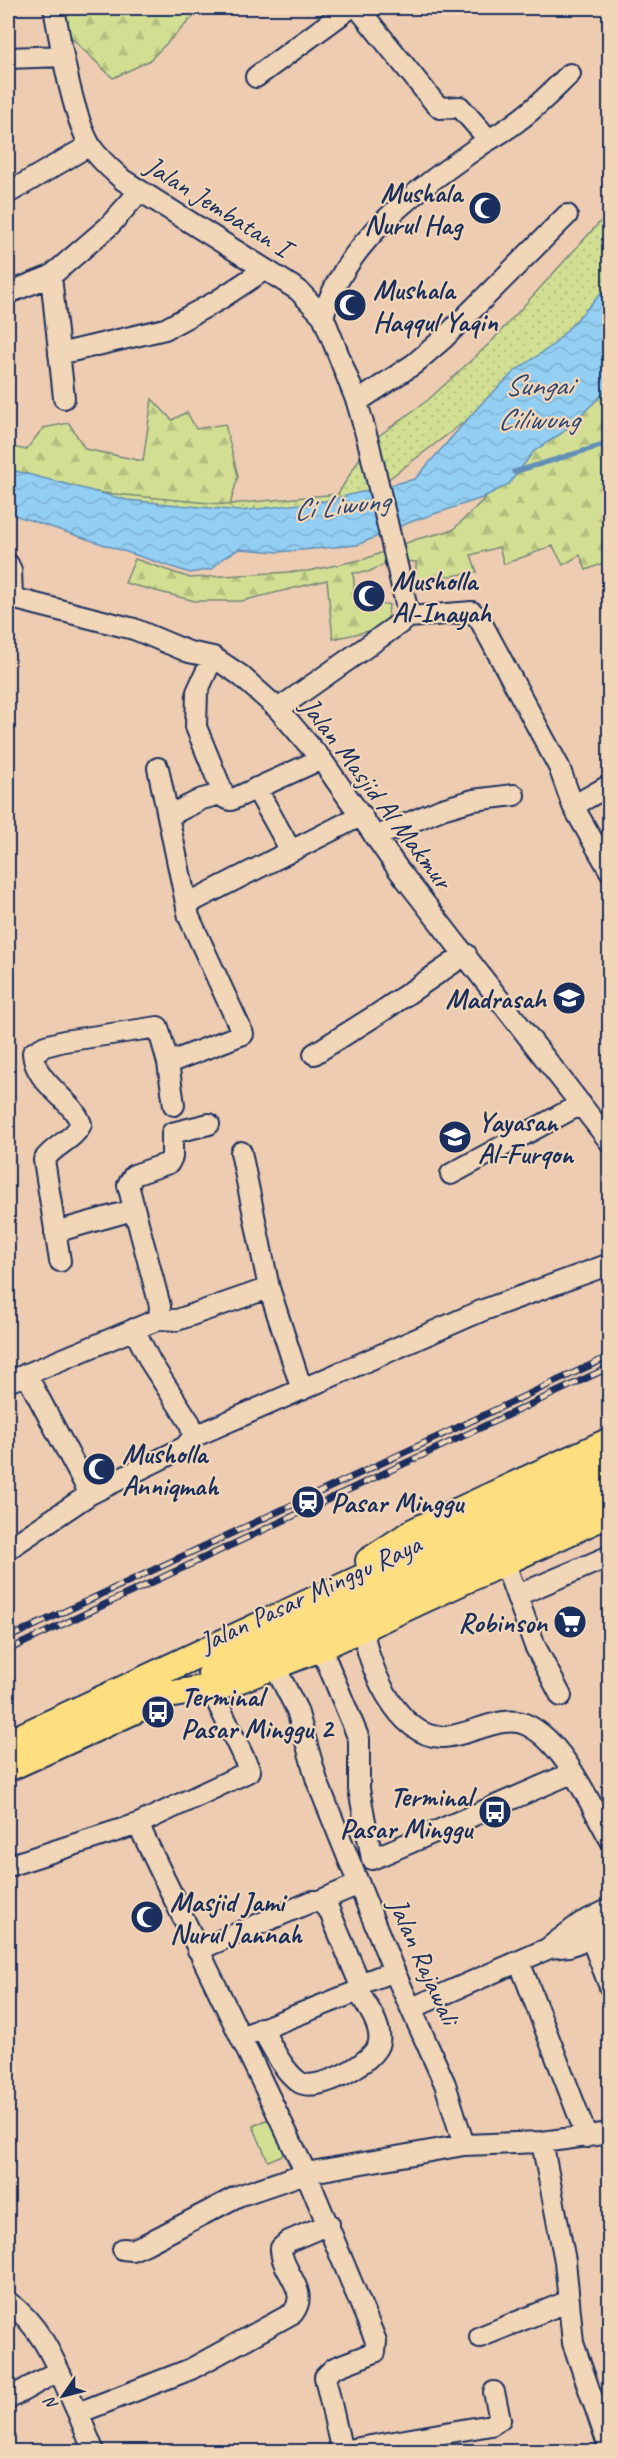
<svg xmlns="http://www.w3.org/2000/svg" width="617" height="2459" font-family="Caveat,sans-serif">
<defs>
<pattern id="grass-dots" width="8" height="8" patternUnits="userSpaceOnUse" patternTransform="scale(1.5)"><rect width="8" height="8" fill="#d2df92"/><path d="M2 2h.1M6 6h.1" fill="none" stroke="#b4c080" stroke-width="1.8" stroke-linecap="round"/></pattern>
<pattern id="forest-firs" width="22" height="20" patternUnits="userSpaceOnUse" patternTransform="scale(1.5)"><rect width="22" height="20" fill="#d2df92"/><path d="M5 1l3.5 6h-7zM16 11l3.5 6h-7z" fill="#b4c080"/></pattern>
<pattern id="water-waves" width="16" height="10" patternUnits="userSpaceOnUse" patternTransform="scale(1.5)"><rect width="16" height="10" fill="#93cff3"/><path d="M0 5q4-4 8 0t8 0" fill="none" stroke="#7eb2d3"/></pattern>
</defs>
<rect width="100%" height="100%" fill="#edccb1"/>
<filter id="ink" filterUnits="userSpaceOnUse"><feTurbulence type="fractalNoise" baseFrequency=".0167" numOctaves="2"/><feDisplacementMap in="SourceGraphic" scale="12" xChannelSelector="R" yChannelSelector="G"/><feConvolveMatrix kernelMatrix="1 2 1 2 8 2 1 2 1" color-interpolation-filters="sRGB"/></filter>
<g filter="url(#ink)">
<path fill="url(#grass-dots)" stroke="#768778" stroke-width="1.5" d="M 609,212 L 609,287 L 569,336 L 492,401 L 374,490 L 357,512 L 211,526 L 8,475 L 230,504 L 338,494 L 369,443 L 428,400 L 490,343 Z"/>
<path fill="url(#forest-firs)" stroke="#768778" stroke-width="1.5" d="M 48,8 L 198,8 L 200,10 L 149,61 L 113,78 L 62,29 Z
M 609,379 L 609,502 L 600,503 L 604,523 L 609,524 L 609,561 L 586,570 L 580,555 L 563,565 L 553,546 L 504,564 L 499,547 L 471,555 L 477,572 L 416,581 L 416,562 L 393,560 L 368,572 L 353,573 L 356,608 L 389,604 L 387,627 L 333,639 L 327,580 L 242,601 L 195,601 L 125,583 L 135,559 L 190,578 L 308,571 L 365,559 L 417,539 L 453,530 L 485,498 L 510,451 Z
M 152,399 L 172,420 L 187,412 L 196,429 L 225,424 L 238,476 L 230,505 L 62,489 L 8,475 L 8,446 L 26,450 L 43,428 L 69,423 L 85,449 L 143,461 Z"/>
<path fill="#d2df92" stroke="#768778" stroke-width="1.5" d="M 271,2118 L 287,2153 L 268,2161 L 253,2126 Z"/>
<path fill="url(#water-waves)" stroke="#638fb7" stroke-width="1.5" d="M 609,285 L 609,385 L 602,395 L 562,433 L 534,451 L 509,484 L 482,498 L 413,521 L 357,545 L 279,552 L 239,549 L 223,558 L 212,569 L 190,573 L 8,513 L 8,469 L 127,500 L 240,511 L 325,501 L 415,479 L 481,404 L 515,371 L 553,345 Z"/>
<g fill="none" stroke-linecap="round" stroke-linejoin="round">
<path stroke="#638fb7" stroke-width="5" d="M 514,472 L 610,443"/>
<defs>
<path id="minor" d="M 54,8 C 61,45 72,115 91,147 C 100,160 112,170 123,180 L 298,290 L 323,316 L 357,402 L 369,445 L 409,617
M 358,8 L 434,102 L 440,108 L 460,107 L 489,140
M 8,58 L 63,56
M 256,77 L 350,8
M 8,193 L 90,145
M 51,276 L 64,398
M 8,293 L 51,276 L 109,226 L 140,191
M 323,316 C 347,239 417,190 481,145 C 493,137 507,130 519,120 C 537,107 553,90 570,74
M 59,354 L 165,329 L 217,301 L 264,270
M 357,402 L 414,364 L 443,339 L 567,215
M 8,564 L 11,570 L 12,598 L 134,629 L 189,652 L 213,657 L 240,675 L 278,709 L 321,759 L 398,869 L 610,1142
M 213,657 L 197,692 L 196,727 L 225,798 L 231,800 L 321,759
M 278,709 L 409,617 L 472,612 L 480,620 L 559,767 L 573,806 L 610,871
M 158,768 L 189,917 L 243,1034 L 168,1063
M 256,788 L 291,851
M 573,806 L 610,785
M 168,816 L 202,799 L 221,794
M 375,837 L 442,809 L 473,800 L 514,795
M 187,904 L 362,815
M 314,1054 L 381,1012 L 466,954
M 241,1152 L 269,1288 L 302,1390
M 451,1174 L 581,1104
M 55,1232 L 133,1210
M 60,1261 L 44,1160 C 54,1145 74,1140 81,1124 C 72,1098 35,1084 33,1053 L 45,1046 L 64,1041 L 158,1027 L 168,1063 L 174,1105
M 159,1319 L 160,1306 L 128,1185 L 134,1175 L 169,1163 L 172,1157 L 172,1133 L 209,1124
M 26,1374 L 90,1494 L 185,1447 L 193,1437 L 190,1423 L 151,1363 L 134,1329
M 8,1382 L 159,1319 L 177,1320 L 269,1288
M 193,1437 L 481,1311 L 610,1264
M 8,1549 L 90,1494
M 504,1561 L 535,1646 L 561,1696
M 518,1595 L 610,1556
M 363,1626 C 366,1663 398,1739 443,1737 C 470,1736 503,1713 527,1725 C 565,1743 589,1803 610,1839
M 310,1652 L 320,1654 L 326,1660 L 359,1739 L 359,1789 L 372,1859 L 572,1773
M 275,1667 L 297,1710 L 317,1781 L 394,1971 L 445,2084 L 464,2145
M 138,1824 L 306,2173 L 376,2341 L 375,2352 L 334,2368 L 325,2377 L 342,2452
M 8,1866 L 138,1824 L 250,1771 L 210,1687
M 319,1901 L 359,1884
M 591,1938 L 610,1987
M 549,1948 L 569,1946 L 610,1930
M 198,1950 L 313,1901 L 319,1901 L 329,1910 L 360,1984 L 358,1991 L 241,2037
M 519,1961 L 587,2137
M 360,1984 L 394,1971
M 412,2008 L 547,1949 L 581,1923 L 610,1909
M 261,2028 C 272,2045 282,2070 299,2082 C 316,2094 376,2062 379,2042 C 382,2025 366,2005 358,1991
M 542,2142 L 565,2261 L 573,2343 L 610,2450
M 123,2249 L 132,2250 L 146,2244 L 238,2196 L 306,2173 L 464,2145 L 542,2142 L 610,2133
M 8,2302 C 45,2328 59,2373 78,2413
M 480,2337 L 569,2301
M 8,2399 L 58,2371
M 342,2451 L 491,2425 L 500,2419 L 494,2392
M 94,2452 L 78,2413 L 191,2369 L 293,2313 C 311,2290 280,2271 281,2248 L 289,2241 L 329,2224"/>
<path id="major" d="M 369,1561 L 415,1531 L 610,1441
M 211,1674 L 610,1486
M 8,1743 L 610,1462
M 8,1768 L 168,1695 L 225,1685 L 310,1652 L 610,1513"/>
</defs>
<use href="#minor" stroke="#1b2f5e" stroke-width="24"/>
<use href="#major" stroke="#1b2f5e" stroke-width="30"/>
<use href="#minor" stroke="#f1d6b8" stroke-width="20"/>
<use href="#major" stroke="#fedf80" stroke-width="26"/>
<defs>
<path id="rail" d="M 8,1638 L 610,1356
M 8,1650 L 610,1367"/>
</defs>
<use href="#rail" stroke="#1b2f5e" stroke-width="7"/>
<use href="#rail" stroke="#f1d6b8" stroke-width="4.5" stroke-dasharray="14" stroke-linecap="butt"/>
</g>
</g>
<defs>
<symbol id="mosque-disc" viewBox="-11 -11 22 22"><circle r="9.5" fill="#1b2f5e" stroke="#f1d6b8"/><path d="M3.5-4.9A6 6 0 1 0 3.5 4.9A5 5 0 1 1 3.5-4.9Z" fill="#fff"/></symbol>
<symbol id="school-disc" viewBox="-11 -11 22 22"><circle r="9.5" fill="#1b2f5e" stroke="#f1d6b8"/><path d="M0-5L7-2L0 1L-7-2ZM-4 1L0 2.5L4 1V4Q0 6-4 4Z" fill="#fff"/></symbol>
<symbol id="station-disc" viewBox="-11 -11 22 22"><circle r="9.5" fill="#1b2f5e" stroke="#f1d6b8"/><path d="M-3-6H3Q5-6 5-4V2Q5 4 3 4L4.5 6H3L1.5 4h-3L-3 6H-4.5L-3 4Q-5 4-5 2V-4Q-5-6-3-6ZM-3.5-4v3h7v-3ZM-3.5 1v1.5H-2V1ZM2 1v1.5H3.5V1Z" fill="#fff"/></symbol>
<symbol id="supermarket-disc" viewBox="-11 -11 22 22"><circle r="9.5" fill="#1b2f5e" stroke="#f1d6b8"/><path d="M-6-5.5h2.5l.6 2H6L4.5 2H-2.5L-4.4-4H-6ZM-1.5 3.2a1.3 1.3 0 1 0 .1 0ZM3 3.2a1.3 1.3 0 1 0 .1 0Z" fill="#fff"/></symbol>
<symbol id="bus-disc" viewBox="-11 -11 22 22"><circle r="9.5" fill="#1b2f5e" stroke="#f1d6b8"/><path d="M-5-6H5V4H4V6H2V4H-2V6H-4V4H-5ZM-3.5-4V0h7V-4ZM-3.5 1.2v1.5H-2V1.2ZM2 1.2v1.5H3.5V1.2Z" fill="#fff"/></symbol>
</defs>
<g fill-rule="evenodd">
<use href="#mosque-disc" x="466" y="189" width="38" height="38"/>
<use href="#mosque-disc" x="331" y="286" width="38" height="38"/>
<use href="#mosque-disc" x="350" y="577" width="38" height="38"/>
<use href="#school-disc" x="550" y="979" width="38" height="38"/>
<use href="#school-disc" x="436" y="1118" width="38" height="38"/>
<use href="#mosque-disc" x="80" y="1450" width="38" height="38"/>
<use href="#station-disc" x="289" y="1483" width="38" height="38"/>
<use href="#supermarket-disc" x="551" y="1603" width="38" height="38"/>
<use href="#bus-disc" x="139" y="1693" width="38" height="38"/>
<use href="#bus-disc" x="476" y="1793" width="38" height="38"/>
<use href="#mosque-disc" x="128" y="1898" width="38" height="38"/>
</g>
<g text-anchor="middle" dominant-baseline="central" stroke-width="4.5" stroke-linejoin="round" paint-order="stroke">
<g font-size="28" font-weight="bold" fill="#1b2f5e" stroke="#f1d6b8" text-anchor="start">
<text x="462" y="192" text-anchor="end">Mushala<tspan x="462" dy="32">Nurul Hag</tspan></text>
<text x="373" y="289">Mushala<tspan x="373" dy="32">Haqqul Yaqin</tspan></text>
<text x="392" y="580">Musholla<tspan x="392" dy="32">Al-Inayah</tspan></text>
<text x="546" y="998" text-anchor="end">Madrasah</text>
<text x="478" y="1121">Yayasan<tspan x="478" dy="32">Al-Furqon</tspan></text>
<text x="122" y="1453">Musholla<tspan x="122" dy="32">Anniqmah</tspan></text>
<text x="331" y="1502">Pasar Minggu</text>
<text x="547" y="1622" text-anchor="end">Robinson</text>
<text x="181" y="1696">Terminal<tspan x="181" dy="32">Pasar Minggu 2</tspan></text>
<text x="472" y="1796" text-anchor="end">Terminal<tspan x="472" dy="32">Pasar Minggu</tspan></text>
<text x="170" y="1901">Masjid Jami<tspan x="170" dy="32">Nurul Jannah</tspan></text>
</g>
<g font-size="28" fill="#1b2f5e" stroke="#f1d6b8">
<text transform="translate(218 206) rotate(32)">Jalan Jembatan I</text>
<text transform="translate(377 793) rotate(53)">Jalan Masjid Al Makmur</text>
<text transform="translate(310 1593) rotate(-25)">Jalan Pasar Minggu Raya</text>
<text transform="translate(424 1961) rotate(66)">Jalan Rajawali</text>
</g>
<g font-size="30" font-style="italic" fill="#2d4774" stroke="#f1d6b8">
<text x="538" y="385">Sungai<tspan x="538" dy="34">Ciliwung</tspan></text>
<text transform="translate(341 505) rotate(-6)">Ci Liwung</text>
</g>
</g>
<rect width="617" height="2459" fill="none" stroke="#f1d6b8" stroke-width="30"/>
<rect x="15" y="15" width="587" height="2429" fill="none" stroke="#1b2f5e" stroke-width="2" filter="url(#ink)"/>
<g transform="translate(63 2396) rotate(235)" stroke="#f1d6b8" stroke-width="4.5" paint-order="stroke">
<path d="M0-4.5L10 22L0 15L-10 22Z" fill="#1b2f5e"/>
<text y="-9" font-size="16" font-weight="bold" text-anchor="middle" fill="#1b2f5e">N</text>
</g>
</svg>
